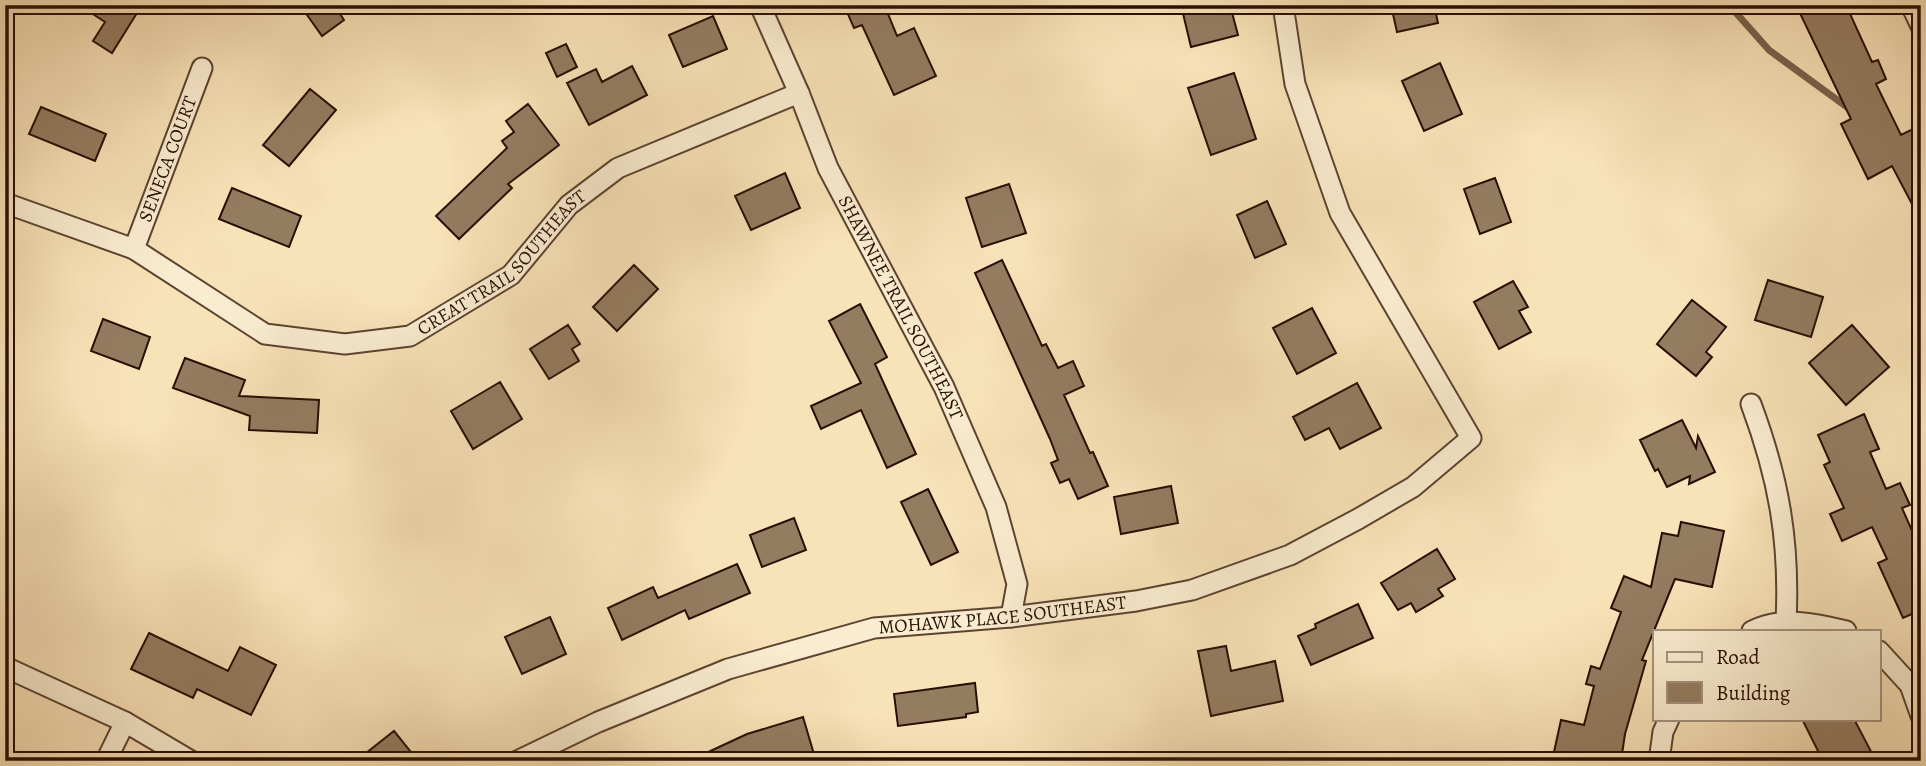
<svg xmlns="http://www.w3.org/2000/svg" width="1926" height="766" font-family="Alegreya,serif">
<rect width="100%" height="100%" fill="#f8e2b7"/>
<filter id="stains"><feTurbulence type="fractalNoise" baseFrequency=".00286" numOctaves="4"/><feColorMatrix values="0 0 0 0 .2 0 0 0 0 .09 0 0 0 0 .02 0 0 0 .5 -.17"/></filter>
<radialGradient id="worn" r=".72"><stop offset=".6" stop-color="#630" stop-opacity="0"/><stop offset="1" stop-color="#630" stop-opacity=".3"/></radialGradient>
<g fill="none" stroke-linecap="round" stroke-linejoin="round">
<path stroke="#7a624b" stroke-width="7" d="M 1729,5 L 1769,50 L 1851,110"/>
</g>
<path fill="#947c61" stroke="#280e04" stroke-width="2" d="M 79,5 L 142,5 L 112,53 L 93,41 L 105,22 Z
M 300,5 L 334,5 L 344,20 L 322,36 Z
M 844,5 L 907,5 L 888,14 L 897,36 L 914,28 L 936,76 L 894,95 L 862,25 L 854,28 Z
M 1181,5 L 1230,5 L 1238,35 L 1191,47 Z
M 1391,5 L 1434,5 L 1438,23 L 1397,32 Z
M 1796,5 L 1846,5 L 1872,62 L 1878,60 L 1886,79 L 1876,84 L 1901,135 L 1921,125 L 1921,221 L 1892,166 L 1868,179 L 1841,124 L 1851,119 Z
M 713,16 L 727,49 L 683,67 L 669,35 Z
M 566,44 L 577,67 L 557,77 L 546,53 Z
M 1440,63 L 1462,114 L 1424,131 L 1402,81 Z
M 632,66 L 647,95 L 589,125 L 567,83 L 596,69 L 602,82 Z
M 1234,73 L 1256,139 L 1211,155 L 1188,88 Z
M 310,89 L 336,110 L 289,166 L 263,145 Z
M 528,104 L 559,145 L 508,184 L 512,188 L 459,239 L 436,216 L 507,148 L 502,141 L 514,132 L 506,121 Z
M 41,107 L 106,134 L 95,161 L 29,134 Z
M 785,173 L 800,208 L 751,230 L 735,196 Z
M 1495,178 L 1511,222 L 1480,234 L 1464,189 Z
M 1009,184 L 1026,233 L 982,247 L 966,198 Z
M 232,188 L 301,216 L 289,247 L 219,219 Z
M 1267,201 L 1286,244 L 1255,258 L 1237,215 Z
M 1002,260 L 1042,346 L 1046,344 L 1058,368 L 1073,361 L 1084,386 L 1064,395 L 1090,453 L 1093,452 L 1108,486 L 1078,499 L 1069,479 L 1060,483 L 1051,463 L 1058,460 L 1050,439 L 975,273 Z
M 634,265 L 658,289 L 617,331 L 593,307 Z
M 1768,280 L 1823,297 L 1811,337 L 1755,320 Z
M 1513,281 L 1528,307 L 1519,311 L 1531,332 L 1499,349 L 1474,302 Z
M 1692,300 L 1726,327 L 1706,352 L 1712,357 L 1696,376 L 1657,344 Z
M 860,304 L 887,357 L 875,364 L 916,454 L 887,468 L 861,410 L 821,429 L 811,406 L 861,383 L 829,321 Z
M 1312,308 L 1336,353 L 1297,374 L 1273,328 Z
M 103,319 L 150,337 L 139,369 L 91,351 Z
M 568,325 L 580,344 L 572,349 L 579,361 L 549,379 L 530,349 Z
M 1852,325 L 1889,367 L 1846,405 L 1809,363 Z
M 185,358 L 245,380 L 239,396 L 319,400 L 317,433 L 249,430 L 250,416 L 173,388 Z
M 500,382 L 522,419 L 473,449 L 451,411 Z
M 1357,383 L 1381,428 L 1340,449 L 1329,428 L 1305,440 L 1293,417 Z
M 1864,414 L 1879,449 L 1870,452 L 1886,489 L 1900,483 L 1910,505 L 1902,508 L 1921,551 L 1921,610 L 1903,618 L 1878,563 L 1887,559 L 1872,527 L 1842,541 L 1830,514 L 1844,508 L 1824,465 L 1830,462 L 1818,435 Z
M 1682,420 L 1696,448 L 1698,436 L 1715,472 L 1689,484 L 1690,476 L 1667,487 L 1658,469 L 1655,471 L 1640,440 Z
M 1171,486 L 1178,523 L 1121,534 L 1114,497 Z
M 928,489 L 958,552 L 931,565 L 901,502 Z
M 794,518 L 806,550 L 762,567 L 750,535 Z
M 1681,522 L 1724,531 L 1712,587 L 1675,579 L 1642,660 L 1646,661 L 1625,734 L 1621,761 L 1598,756 L 1596,761 L 1552,761 L 1561,720 L 1584,725 L 1594,686 L 1586,684 L 1591,666 L 1600,669 L 1621,612 L 1611,608 L 1624,576 L 1651,587 L 1662,533 L 1678,536 Z
M 1437,549 L 1455,579 L 1438,589 L 1443,596 L 1416,612 L 1411,603 L 1398,610 L 1381,583 Z
M 737,564 L 750,593 L 689,619 L 685,610 L 622,640 L 608,608 L 653,587 L 658,598 Z
M 1358,604 L 1373,638 L 1311,665 L 1298,636 L 1316,628 L 1315,624 Z
M 550,617 L 566,654 L 522,674 L 505,637 Z
M 149,633 L 228,671 L 240,647 L 276,665 L 251,715 L 197,689 L 193,698 L 131,669 Z
M 1226,646 L 1231,671 L 1275,661 L 1283,701 L 1211,716 L 1198,651 Z
M 975,683 L 978,712 L 966,714 L 966,717 L 898,726 L 894,694 Z
M 803,717 L 816,761 L 689,761 L 747,734 Z
M 1802,719 L 1854,719 L 1876,761 L 1823,761 Z
M 394,731 L 411,752 L 400,761 L 356,761 Z"/>
<g fill="none" stroke-linecap="round" stroke-linejoin="round">
<defs>
<g id="minor">
<path id="s1" d="M 760,5 L 799,93 L 828,168 L 944,387 L 996,507 L 1017,584 L 1011,617"/>
<path d="M 1911,5 L 1921,26"/>
<path id="s2" d="M 5,203 L 134,249 L 265,334 L 345,344 L 410,336 L 511,275 L 569,205 L 618,168 L 799,93"/>
<path id="s3" d="M 134,249 L 202,68"/>
<path d="M 1751,404 C 1779,479 1790,542 1786,622"/>
<path d="M 1752,631 C 1782,616 1815,623 1846,631"/>
<path d="M 1879,651 L 1910,685 L 1921,716"/>
<path d="M 5,667 L 125,722 L 191,761"/>
<path d="M 106,761 L 125,722"/>
<path id="s4" d="M 517,761 L 598,722 L 728,669 L 874,628 L 1011,617 L 1136,601 L 1192,590 L 1290,555 L 1358,519 L 1413,487 L 1471,438 L 1340,213 L 1295,84 L 1283,5"/>
<path d="M 1659,761 L 1663,732 L 1669,719"/>
</g>
</defs>
<use href="#minor" stroke="#5c4331" stroke-width="23"/>
<use href="#minor" stroke="#faecd0" stroke-width="19"/>
</g>
<g text-anchor="middle" dominant-baseline="central" stroke-width="6" stroke-linejoin="round" paint-order="stroke">
<g font-size="19" fill="#280e04" stroke="#faecd0">
<text stroke="none"><textPath href="#s3" startOffset="96">SENECA COURT</textPath></text>
<text stroke="none"><textPath href="#s2" startOffset="558">CREAT TRAIL SOUTHEAST</textPath></text>
<text stroke="none"><textPath href="#s1" startOffset="334">SHAWNEE TRAIL SOUTHEAST</textPath></text>
<text stroke="none"><textPath href="#s4" startOffset="511">MOHAWK PLACE SOUTHEAST</textPath></text>
</g>
</g>
<rect width="1926" height="766" fill="none" stroke="#f8e2b7" stroke-width="28"/>
<rect x="7" y="7" width="1912" height="752" fill="none" stroke="#280e04" stroke-width="3.5"/>
<rect x="14" y="14" width="1898" height="738" fill="none" stroke="#280e04" stroke-width="2"/>
<rect x="1653" y="630" width="228" height="91" fill="#faecd0" stroke="#a6937e" stroke-width="2"/>
<rect x="1667" y="652" width="35" height="10" fill="#faecd0" stroke="#a6937e" stroke-width="2"/>
<text x="1716" y="664" font-size="21" fill="#280e04">Road</text>
<rect x="1667" y="682" width="35" height="21" fill="#947c61" stroke="#a6937e" stroke-width="2"/>
<text x="1716" y="700" font-size="21" fill="#280e04">Building</text>
<rect width="100%" height="100%" filter="url(#stains)"/>
<rect width="100%" height="100%" fill="url(#worn)"/>
</svg>
